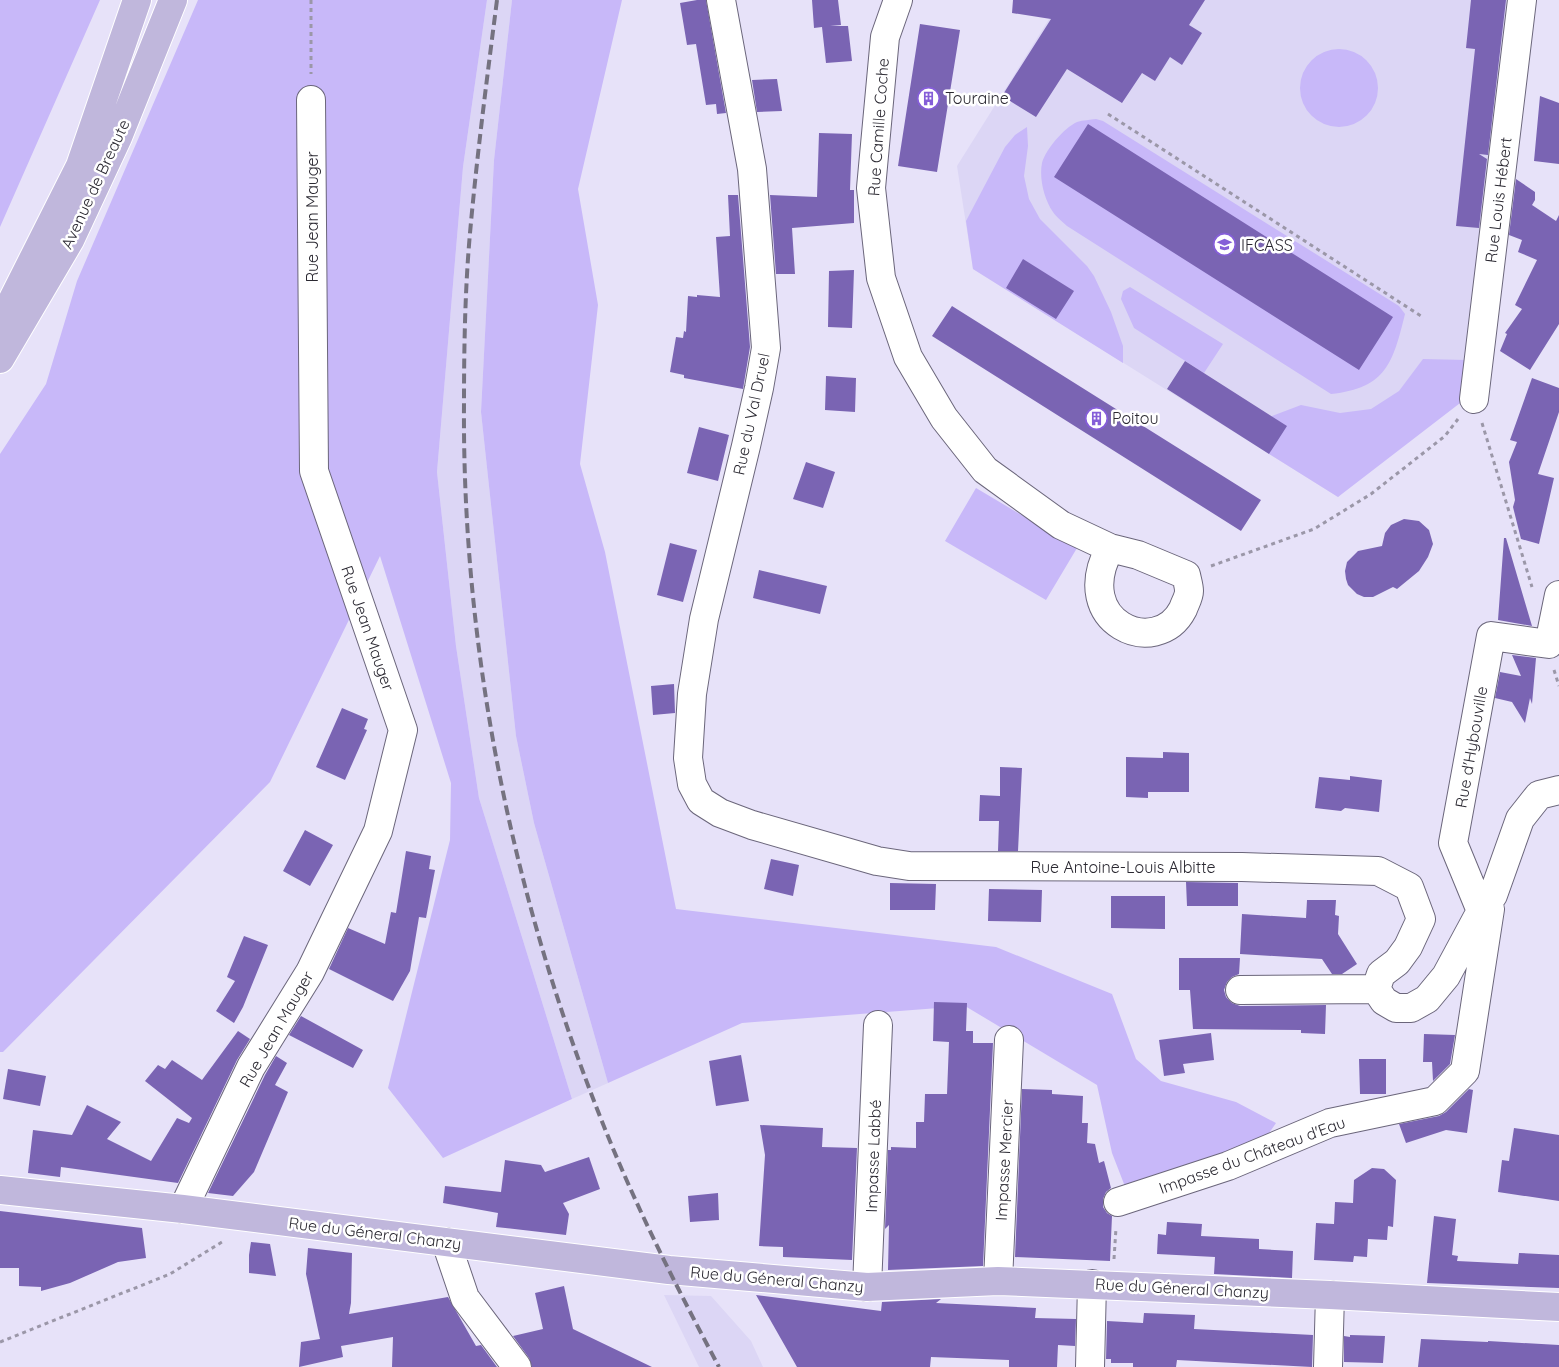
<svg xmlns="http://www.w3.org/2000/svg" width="1559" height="1367" font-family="Quicksand,sans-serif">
<rect width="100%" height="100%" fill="#e7e2f9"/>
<path fill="#dcd6f5" d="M 487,0 L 512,0 L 494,160 L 481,412 L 516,736 L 534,823 L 608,1083 L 572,1099 L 479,798 L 456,646 L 437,472 L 463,167 Z
M 1061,0 L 1507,0 L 1467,360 L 1338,497 L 973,269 L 957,166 Z
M 664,1295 L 711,1296 L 751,1341 L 763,1367 L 699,1367 Z"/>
<path fill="#c8b8f9" d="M 0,0 L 100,0 L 0,227 Z
M 198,0 L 487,0 L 463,167 L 437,472 L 456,646 L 479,798 L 572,1099 L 443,1158 L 388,1088 L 450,840 L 451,783 L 380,556 L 270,782 L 3,1052 L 0,1052 L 0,454 L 46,384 L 77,281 Z
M 512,0 L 622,0 L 578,189 L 598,305 L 580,464 L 605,552 L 676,909 L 996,947 L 1112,994 L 1136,1059 L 1161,1081 L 1236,1102 L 1276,1123 L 1241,1174 L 1131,1202 L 1112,1153 L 1097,1085 L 965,1006 L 742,1023 L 608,1083 L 534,823 L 516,736 L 481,412 L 494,160 Z
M1300 88a39 39 0 1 1 78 0a39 39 0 1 1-78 0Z
M 1096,119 L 1103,121 L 1399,306 L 1405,314 C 1393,362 1387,388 1331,394 L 1067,226 C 1062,221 1056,217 1053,212 C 1044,199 1039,178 1042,163 C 1046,149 1064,128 1077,122 C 1083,120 1090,120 1096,119 Z
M 1027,127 L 1028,146 L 1024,176 L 1029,199 L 1040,219 L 1087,266 L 1094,276 L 1111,312 L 1123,346 L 1123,363 L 973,269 L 966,221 L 1005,147 L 1015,135 Z
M 1130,287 L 1223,344 L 1204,373 L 1134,328 L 1121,299 L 1123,291 Z
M 1423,359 L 1467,360 L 1464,400 L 1338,497 L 1269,454 L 1272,416 L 1301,405 L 1340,413 L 1371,409 L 1399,391 Z
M 976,488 L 1077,548 L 1046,600 L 945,541 Z"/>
<path fill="#7a64b3" d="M 697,0 L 706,0 L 726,113 L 717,114 L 716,104 L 706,105 L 696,44 L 687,45 L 680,3 Z
M 812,0 L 838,0 L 841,25 L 830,26 L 848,26 L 852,61 L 826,63 L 822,27 L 814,28 Z
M 1013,0 L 1205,0 L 1189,25 L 1202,33 L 1182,65 L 1170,57 L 1155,81 L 1142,73 L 1122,103 L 1067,69 L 1036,117 L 1002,96 L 1051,19 L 1012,13 Z
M 1471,0 L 1506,0 L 1488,155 L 1479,154 L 1487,159 L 1479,228 L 1456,226 L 1475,49 L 1466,48 Z
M 920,24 L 960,30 L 937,172 L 898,166 Z
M 777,79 L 782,111 L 757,112 L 752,80 Z
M 1540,96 L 1559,103 L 1559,164 L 1534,161 Z
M 1088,124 L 1393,317 L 1359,370 L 1054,177 Z
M 819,133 L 852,134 L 850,190 L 854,190 L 854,223 L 792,228 L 795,274 L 776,274 L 770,195 L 817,197 Z
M 1516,179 L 1535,192 L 1535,200 L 1532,205 L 1556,221 L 1559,215 L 1559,324 L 1530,370 L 1500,351 L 1507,334 L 1505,333 L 1522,309 L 1515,305 L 1537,260 L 1518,252 L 1522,240 L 1509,235 Z
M 728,195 L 738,195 L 750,347 L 743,389 L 684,378 L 684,375 L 670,372 L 676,337 L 683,338 L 684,331 L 686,332 L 688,296 L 697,297 L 697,295 L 720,297 L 716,237 L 730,236 Z
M 1023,259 L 1074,291 L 1056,319 L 1006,288 Z
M 854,270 L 852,328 L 828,327 L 829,271 Z
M 952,306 L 1261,500 L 1241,531 L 932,336 Z
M 1185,361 L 1287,426 L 1269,454 L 1167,389 Z
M 826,376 L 856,378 L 855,412 L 825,410 Z
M 1532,378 L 1559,388 L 1559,412 L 1538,474 L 1554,478 L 1539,544 L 1521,539 L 1513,507 L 1515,500 L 1509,462 L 1517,442 L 1510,440 Z
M 699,427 L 729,435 L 718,481 L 687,473 Z
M 806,462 L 835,472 L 823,508 L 793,499 Z
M 1404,519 L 1419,521 L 1429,530 L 1433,544 L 1428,557 L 1419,571 L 1397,589 L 1393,587 L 1373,597 L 1364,597 L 1357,594 L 1348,585 L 1346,579 L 1345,571 L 1347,562 L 1358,551 L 1382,546 L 1385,533 L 1391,525 Z
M 1504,538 L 1506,538 L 1532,626 L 1498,620 Z
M 670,543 L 697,550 L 683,602 L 657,595 Z
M 759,570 L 827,586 L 820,614 L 753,598 Z
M 1512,655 L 1536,658 L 1532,704 L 1530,698 L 1525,723 L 1512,702 L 1495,698 L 1500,672 L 1521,676 Z
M 674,684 L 675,713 L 653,715 L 651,686 Z
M 342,708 L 368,719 L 364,729 L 367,730 L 345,780 L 316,767 Z
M 1163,752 L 1189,753 L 1189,792 L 1148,792 L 1148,798 L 1126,797 L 1126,757 L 1163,758 Z
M 1000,767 L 1022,768 L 1018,851 L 998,851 L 999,821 L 979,821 L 980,795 L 1000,796 Z
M 1350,776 L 1382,780 L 1379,812 L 1345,808 L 1341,811 L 1315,808 L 1319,777 L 1350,780 Z
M 305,830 L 333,845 L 310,886 L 283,871 Z
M 406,851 L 431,856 L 429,869 L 435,870 L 426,918 L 419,917 L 410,971 L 393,1001 L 329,969 L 348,928 L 385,944 L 391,912 L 396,913 Z
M 771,859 L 799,865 L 793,896 L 764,889 Z
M 1186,882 L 1238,883 L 1238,906 L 1187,906 Z
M 890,883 L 936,884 L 935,910 L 890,910 Z
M 989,889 L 1042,890 L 1041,922 L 988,921 Z
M 1111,896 L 1165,896 L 1165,929 L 1111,928 Z
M 1307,900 L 1336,900 L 1335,915 L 1339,916 L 1338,934 L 1357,964 L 1342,974 L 1332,974 L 1322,959 L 1240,954 L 1242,914 L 1306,918 Z
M 244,936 L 268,945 L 243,1007 L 234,1023 L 216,1011 L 235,981 L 227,977 Z
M 1179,958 L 1240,958 L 1239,974 L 1232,977 L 1227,982 L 1224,990 L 1226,997 L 1232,1003 L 1240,1006 L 1326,1005 L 1325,1034 L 1301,1033 L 1301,1030 L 1193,1029 L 1190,990 L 1179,990 Z
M 934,1002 L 967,1003 L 966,1031 L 973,1031 L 973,1043 L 993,1043 L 983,1266 L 888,1270 L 889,1225 L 885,1229 L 888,1150 L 891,1150 L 891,1147 L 916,1148 L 916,1122 L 924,1122 L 925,1094 L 947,1094 L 949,1042 L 933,1041 Z
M 301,1016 L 363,1050 L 353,1068 L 289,1035 Z
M 238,1031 L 250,1039 L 237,1060 L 178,1183 L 61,1167 L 60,1177 L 28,1173 L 33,1130 L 72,1135 L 87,1105 L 121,1122 L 107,1139 L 151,1161 L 177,1118 L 189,1123 L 192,1118 L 145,1081 L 158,1065 L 165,1069 L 172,1060 L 202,1080 Z
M 1211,1033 L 1214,1060 L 1183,1064 L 1185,1073 L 1164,1076 L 1159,1040 Z
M 1424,1034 L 1455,1035 L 1450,1064 L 1433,1081 L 1432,1062 L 1423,1062 Z
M 741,1055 L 749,1101 L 716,1106 L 709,1061 Z
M 276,1056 L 287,1063 L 275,1085 L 288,1092 L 254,1172 L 233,1196 L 208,1193 L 265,1075 Z
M 1359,1059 L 1386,1059 L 1386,1094 L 1360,1094 Z
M 8,1069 L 46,1076 L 40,1106 L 3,1099 Z
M 1022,1089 L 1052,1090 L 1052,1094 L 1083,1096 L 1082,1123 L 1088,1123 L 1087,1143 L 1095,1144 L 1099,1163 L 1104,1161 L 1111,1188 L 1106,1192 L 1103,1199 L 1103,1207 L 1107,1213 L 1112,1216 L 1110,1261 L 1015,1257 Z
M 1469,1089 L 1473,1090 L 1467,1133 L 1446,1130 L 1406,1143 L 1399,1124 L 1439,1116 L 1446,1112 Z
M 760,1125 L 823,1128 L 822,1147 L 857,1148 L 852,1260 L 783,1257 L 783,1247 L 759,1246 L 765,1155 Z
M 1514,1128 L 1559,1135 L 1559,1201 L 1498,1192 L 1502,1160 L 1509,1161 Z
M 589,1157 L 600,1189 L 563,1203 L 569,1214 L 566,1235 L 496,1227 L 498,1213 L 443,1203 L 445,1186 L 501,1192 L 505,1160 L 541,1165 L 545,1172 Z
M 1372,1168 L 1384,1169 L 1396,1180 L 1393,1227 L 1388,1226 L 1387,1240 L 1368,1239 L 1367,1257 L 1354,1256 L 1353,1262 L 1314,1260 L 1316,1223 L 1334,1224 L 1335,1202 L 1353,1203 L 1354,1180 Z
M 718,1193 L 719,1220 L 690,1222 L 688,1196 Z
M 0,1211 L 142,1228 L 146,1258 L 118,1262 L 70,1283 L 41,1291 L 41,1287 L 19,1286 L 19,1268 L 0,1268 Z
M 1434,1216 L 1456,1219 L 1452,1255 L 1458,1256 L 1457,1261 L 1518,1264 L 1519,1253 L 1559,1255 L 1559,1288 L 1427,1283 Z
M 1167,1222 L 1202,1224 L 1201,1236 L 1259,1239 L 1259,1249 L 1293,1251 L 1292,1278 L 1214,1274 L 1215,1257 L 1157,1254 L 1158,1234 L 1166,1235 Z
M 251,1242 L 270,1244 L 276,1276 L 249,1273 L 249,1255 Z
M 308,1248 L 352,1253 L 351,1303 L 349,1314 L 448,1297 L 476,1346 L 481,1345 L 497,1367 L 392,1367 L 393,1337 L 341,1346 L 343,1357 L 299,1367 L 301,1342 L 320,1339 L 306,1274 Z
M 564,1286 L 573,1329 L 652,1367 L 532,1367 L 529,1358 L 513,1336 L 543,1329 L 535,1293 Z
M 756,1295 L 881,1311 L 882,1302 L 941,1299 L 936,1303 L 1036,1308 L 1035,1318 L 1076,1319 L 1075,1346 L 1058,1345 L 1057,1367 L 1009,1367 L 1009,1360 L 931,1357 L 930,1367 L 797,1367 Z
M 1144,1313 L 1195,1315 L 1194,1329 L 1313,1335 L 1312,1367 L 1177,1360 L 1176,1367 L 1133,1367 L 1133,1363 L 1111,1363 L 1111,1359 L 1106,1359 L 1107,1321 L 1143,1323 Z
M 1350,1335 L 1385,1336 L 1383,1363 L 1344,1362 L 1344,1336 L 1350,1337 Z
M 1421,1339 L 1488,1342 L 1488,1341 L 1559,1345 L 1559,1367 L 1418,1367 Z"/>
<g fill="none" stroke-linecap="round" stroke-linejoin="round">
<defs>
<path id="minor" d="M 721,0 L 752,169 L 766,348 L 759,388 L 746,446 L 704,619 L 692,694 L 688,758 L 692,784 L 701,801 L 720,813 L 752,825 L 877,861 L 909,866 L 1242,867 L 1378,871 L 1409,887 L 1421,919 L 1408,947 L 1397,962 L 1381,974 L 1376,989 L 1384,1001 L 1396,1008 L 1411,1008 L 1427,999 L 1446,976 L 1481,911 L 1493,895 L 1520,819 L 1539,795 L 1559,790
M 898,0 L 885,37 L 871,188 L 881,278 L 908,357 L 944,418 L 985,470 L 1061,525 L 1110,548 L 1138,555 L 1186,575 C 1187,580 1189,586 1189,591 C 1189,597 1185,603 1183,609 C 1157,660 1069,623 1110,548
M 1474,399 L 1522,0
M 1481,911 L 1453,843 L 1491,636 L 1549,644 L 1559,595
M 1240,990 L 1376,989
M 1118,1202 L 1228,1166 L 1330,1123 L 1435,1101 L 1465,1071 L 1490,909
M 183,1209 L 251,1067 L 310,972 L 378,831 L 403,730 L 314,471 L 311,100
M 446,1242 L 465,1298 L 517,1367
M 998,1281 L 1009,1040
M 867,1287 L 878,1025
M 1090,1367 L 1092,1284
M 1328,1367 L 1330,1295"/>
<path id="major" d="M 0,319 L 12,301 L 80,166 L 137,0
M 0,359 L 70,240 L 118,137 L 173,0
M 0,1190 L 183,1209 L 669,1270 L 867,1287 L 998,1281 L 1330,1295 L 1559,1307"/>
</defs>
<use href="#minor" stroke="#6b667b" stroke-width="30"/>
<use href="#major" stroke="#fff" stroke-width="30"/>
<path stroke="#9b97a8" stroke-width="3" stroke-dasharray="4 4" stroke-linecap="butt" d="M 311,0 L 311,74
M 1108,114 L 1421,316
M 1482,423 L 1532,587
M 1211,566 L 1314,529 L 1371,494 L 1445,436 L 1458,419
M 1554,670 L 1559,686
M 1114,1259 L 1116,1228
M 0,1342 L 170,1274 L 222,1242"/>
<use href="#minor" stroke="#fff" stroke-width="28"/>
<use href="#major" stroke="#c0b7dc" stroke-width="28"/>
<path stroke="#757280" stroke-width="4" stroke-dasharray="10 5" stroke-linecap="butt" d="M 497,0 C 487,78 477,155 470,233 C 465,289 464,347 464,403 C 462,649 512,896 603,1124 C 636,1207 677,1288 719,1367"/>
</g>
<defs>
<symbol id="building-ring" viewBox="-11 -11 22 22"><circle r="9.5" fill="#fff" stroke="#855ed8" stroke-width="1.5"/><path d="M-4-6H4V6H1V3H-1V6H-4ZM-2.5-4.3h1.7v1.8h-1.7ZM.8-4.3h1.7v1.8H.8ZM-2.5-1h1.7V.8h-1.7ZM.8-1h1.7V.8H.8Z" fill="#855ed8"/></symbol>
<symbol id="university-ring" viewBox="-11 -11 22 22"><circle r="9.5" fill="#fff" stroke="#855ed8" stroke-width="1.5"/><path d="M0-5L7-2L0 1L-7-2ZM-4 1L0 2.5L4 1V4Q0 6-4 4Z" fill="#855ed8"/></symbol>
</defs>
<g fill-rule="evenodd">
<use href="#building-ring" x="916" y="86" width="25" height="25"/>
<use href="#university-ring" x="1212" y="232" width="25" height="25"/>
<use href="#building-ring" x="1084" y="406" width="25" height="25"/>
</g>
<g text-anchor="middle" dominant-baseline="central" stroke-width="5" stroke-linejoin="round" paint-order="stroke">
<g font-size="16" fill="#2a2831" stroke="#fff" text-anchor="start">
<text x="945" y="98">Touraine</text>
<text x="1241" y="245">IFCASS</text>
<text x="1112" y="418">Poitou</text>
</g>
<g font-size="16" fill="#2a2831" stroke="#fff">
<text transform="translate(878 127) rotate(-86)">Rue Camille Coche</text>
<text transform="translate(95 184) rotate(-65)">Avenue de Breaute</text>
<text transform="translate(1498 200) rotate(-83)">Rue Louis Hébert</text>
<text transform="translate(312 217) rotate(-90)">Rue Jean Mauger</text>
<text transform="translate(751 414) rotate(-78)">Rue du Val Druel</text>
<text transform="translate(368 628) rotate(71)">Rue Jean Mauger</text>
<text transform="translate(1471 747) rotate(-80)">Rue d'Hybouville</text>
<text x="1123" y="867">Rue Antoine-Louis Albitte</text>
<text transform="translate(276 1029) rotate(-60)">Rue Jean Mauger</text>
<text transform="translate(1252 1155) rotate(-20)">Impasse du Château d'Eau</text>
<text transform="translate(873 1156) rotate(-88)">Impasse Labbé</text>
<text transform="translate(1004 1160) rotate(-87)">Impasse Mercier</text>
<text transform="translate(375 1233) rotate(7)">Rue du Géneral Chanzy</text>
<text transform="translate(777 1279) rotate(5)">Rue du Géneral Chanzy</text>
<text transform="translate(1182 1288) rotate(3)">Rue du Géneral Chanzy</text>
</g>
</g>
</svg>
